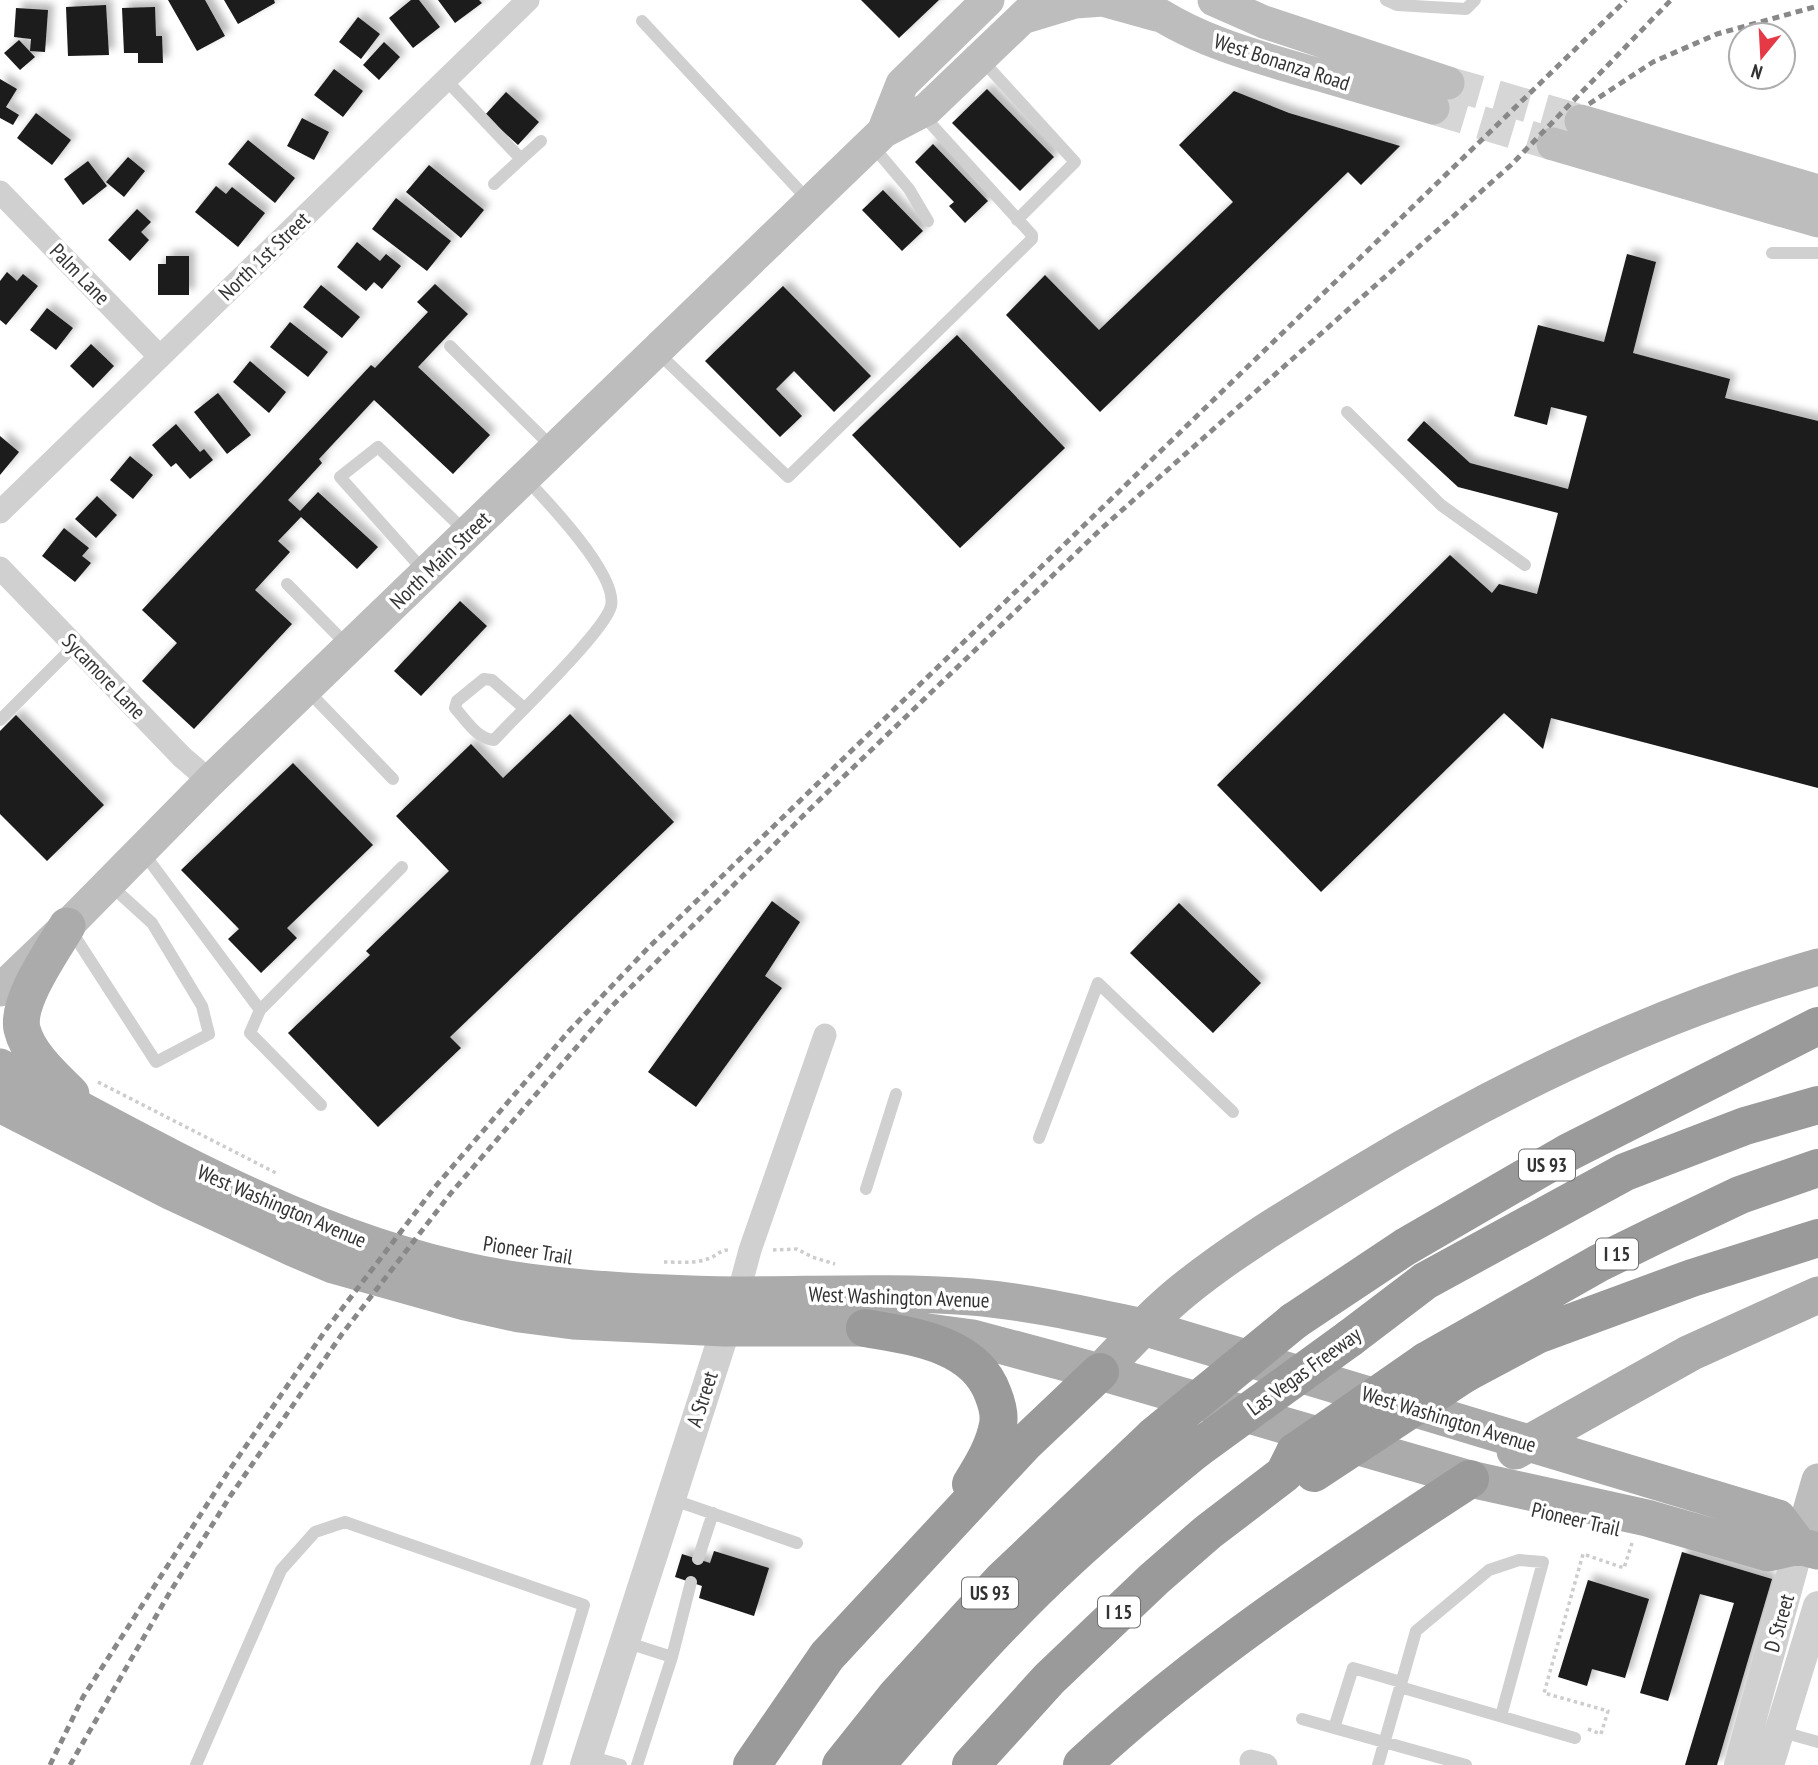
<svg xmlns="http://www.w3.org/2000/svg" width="1818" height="1765" font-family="'PT Sans Narrow',sans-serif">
<defs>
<filter id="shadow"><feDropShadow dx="6" dy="-6" stdDeviation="3.5" flood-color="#0004"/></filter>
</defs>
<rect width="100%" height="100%" fill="#fff"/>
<path fill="#1a1a1a" filter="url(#shadow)" d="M 168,0 L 205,0 L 225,36 L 197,51 Z
M 224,0 L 274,0 L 275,3 L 238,24 Z
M 411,0 L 419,0 L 440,27 L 413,48 L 389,18 Z
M 438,0 L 479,0 L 482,3 L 455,23 Z
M 861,0 L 939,0 L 899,38 Z
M 106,5 L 109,55 L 68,56 L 66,7 Z
M 155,7 L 156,36 L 162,36 L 163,63 L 138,63 L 138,53 L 124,53 L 122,8 Z
M 16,8 L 48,10 L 45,52 L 30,51 L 31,39 L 14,37 Z
M 358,17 L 380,34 L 361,59 L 339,42 Z
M 19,40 L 35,57 L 20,70 L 4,53 Z
M 384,42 L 400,57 L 379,80 L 363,65 Z
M 334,69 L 363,91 L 343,117 L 314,95 Z
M 0,79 L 17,89 L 6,107 L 19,115 L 13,125 L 0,118 Z
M 987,89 L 1054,157 L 1020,191 L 952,123 Z
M 1234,91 L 1289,113 L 1400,146 L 1361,185 L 1348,172 L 1100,412 L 1006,315 L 1045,275 L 1099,330 L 1233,202 L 1179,145 Z
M 506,92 L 539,122 L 518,145 L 485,115 Z
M 36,113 L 71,140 L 52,165 L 17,138 Z
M 302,118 L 329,132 L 314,160 L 287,146 Z
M 248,140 L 295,178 L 275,203 L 228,164 Z
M 933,144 L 988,201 L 965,223 L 949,206 L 954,202 L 915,162 Z
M 128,157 L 145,171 L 124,197 L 106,182 Z
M 88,161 L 107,186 L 83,205 L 64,179 Z
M 429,165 L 484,210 L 461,238 L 406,192 Z
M 216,186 L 226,194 L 232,187 L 265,213 L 238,247 L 195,212 Z
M 883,190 L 923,231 L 902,251 L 862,210 Z
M 396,198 L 451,241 L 427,271 L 372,229 Z
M 137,209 L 151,222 L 141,232 L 149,240 L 130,261 L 108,240 Z
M 357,242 L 380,261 L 386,254 L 401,266 L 382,289 L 374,282 L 366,291 L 337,267 Z
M 1627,254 L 1656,262 L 1633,353 L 1730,379 L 1725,398 L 1818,421 L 1818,788 L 1551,718 L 1543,749 L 1504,713 L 1321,892 L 1217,785 L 1450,555 L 1492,593 L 1499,584 L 1537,594 L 1558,513 L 1458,487 L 1407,440 L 1424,421 L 1470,463 L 1568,489 L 1587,416 L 1551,407 L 1547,425 L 1514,416 L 1538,325 L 1604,342 Z
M 166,256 L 189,256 L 189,295 L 158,295 L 158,264 L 166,264 Z
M 7,272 L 17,281 L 23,274 L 38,286 L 6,325 L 0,320 L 0,281 Z
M 435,284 L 468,314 L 418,367 L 490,435 L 453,474 L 374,400 L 319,459 L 322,463 L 288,500 L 300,511 L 318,492 L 378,547 L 357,569 L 301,517 L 278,541 L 290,552 L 255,590 L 292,624 L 194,729 L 142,681 L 177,643 L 142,610 L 371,365 L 375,368 L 428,312 L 417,302 Z
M 321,285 L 360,317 L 342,338 L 303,307 Z
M 783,286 L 871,376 L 834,412 L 794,371 L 776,389 L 802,416 L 780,437 L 705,361 Z
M 47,308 L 73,328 L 56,350 L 30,330 Z
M 290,322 L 328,352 L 308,377 L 270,347 Z
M 957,335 L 1065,448 L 960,548 L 852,435 Z
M 91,344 L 114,366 L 93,388 L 70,366 Z
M 250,361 L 286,392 L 269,413 L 233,382 Z
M 218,393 L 251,435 L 227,454 L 194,412 Z
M 176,424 L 200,452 L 204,449 L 213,460 L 190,479 L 176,463 L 171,467 L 152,445 Z
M 0,436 L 19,452 L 0,475 Z
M 130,456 L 153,475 L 133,499 L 110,480 Z
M 97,496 L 117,515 L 96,538 L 75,519 Z
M 64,528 L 89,548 L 82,556 L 91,563 L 75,582 L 42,556 Z
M 460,601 L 487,626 L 421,696 L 394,671 Z
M 570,714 L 674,822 L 450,1037 L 461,1048 L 378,1127 L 288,1033 L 370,955 L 366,951 L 449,871 L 396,816 L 471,744 L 503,778 Z
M 16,715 L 104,805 L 47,861 L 0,814 L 0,731 Z
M 293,763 L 373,845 L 287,928 L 297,938 L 261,973 L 228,939 L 239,929 L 181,870 Z
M 772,901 L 800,922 L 765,976 L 782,988 L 696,1107 L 648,1072 Z
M 1179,903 L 1261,983 L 1213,1033 L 1130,953 Z
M 714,1551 L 769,1568 L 754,1616 L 699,1598 L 702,1586 L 675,1577 L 682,1554 L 710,1563 Z
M 1682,1552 L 1772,1579 L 1717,1765 L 1685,1765 L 1734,1603 L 1700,1594 L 1668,1701 L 1640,1693 Z
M 1588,1580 L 1649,1599 L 1625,1678 L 1592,1669 L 1587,1686 L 1558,1677 Z"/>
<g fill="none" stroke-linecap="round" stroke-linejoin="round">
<path stroke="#d6d6d6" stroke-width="33" stroke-dasharray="33 17" stroke-linecap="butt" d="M 1448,83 L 1581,121
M 1433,108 L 1553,144"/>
<path stroke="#cdcdcd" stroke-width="3.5" stroke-dasharray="3.5 3.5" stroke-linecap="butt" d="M 98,1082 L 278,1174
M 773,1250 L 797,1249 L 812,1257 L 835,1264
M 664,1262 C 678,1262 696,1264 710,1258 C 718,1255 721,1249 730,1250
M 1588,1729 L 1601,1734 L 1608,1711 L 1544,1693 L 1583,1554 L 1624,1568 L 1632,1543"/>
<path stroke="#d0d0d0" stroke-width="12" d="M 1386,0 L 1397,5 L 1466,9 L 1475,0
M 642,21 L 810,202
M 981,59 L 1075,162 L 1017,220
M 446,80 L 521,159 L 541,141
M 871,144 L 909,189 L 928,221
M 494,184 L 521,159
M 1772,253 L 1818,253
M 450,346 L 554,449
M 656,351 L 788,477 L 1032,239 L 1032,235 L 921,113
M 1347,412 L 1441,505 L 1525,565
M 424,571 L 340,477 L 378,447 L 467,533
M 287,584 L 349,647
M 306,689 L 393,779
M 524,708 L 492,680 L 484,679 L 457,701 L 455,708 C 466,720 477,739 494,740 C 517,715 605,631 611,606 C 618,575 546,500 525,478
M 0,720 L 75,645
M 142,851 L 260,1010 L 402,867
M 70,929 L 156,1062 L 209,1034 L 202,1006 L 152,923 L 109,884
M 260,1010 L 250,1033 L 321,1105
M 1039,1138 L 1098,983 L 1233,1112
M 866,1189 L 896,1094
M 671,1499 L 797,1543
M 698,1559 L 713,1513
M 625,1642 L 672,1657
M 1400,1687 L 1575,1738
M 1302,1719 L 1466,1765
M 1334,1728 L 1353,1668 L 1401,1682
M 1779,1731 L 1818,1742
M 588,1756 L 621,1765
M 196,1765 L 281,1570 L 315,1532 L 345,1522 L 584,1605 L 536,1765
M 637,1765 L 672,1657 L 691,1582
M 1378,1765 L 1416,1631 L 1489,1570 L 1519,1560 L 1543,1562 L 1501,1716"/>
<path stroke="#d0d0d0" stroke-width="23" d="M 0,192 L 160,357
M 0,512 L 528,0
M 0,568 L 182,757 L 210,781
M 738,1295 L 750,1250 L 825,1035
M 1251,1761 L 1266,1765"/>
<path stroke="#d0d0d0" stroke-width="30" d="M 585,1765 L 732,1309
M 1739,1765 L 1799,1546
M 1769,1765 L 1818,1606"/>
<path stroke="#bdbdbd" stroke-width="33" d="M 1138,0 C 1191,40 1257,57 1320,75 C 1358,86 1395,97 1433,108
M 1214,0 L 1264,22 L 1448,83
M 1022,18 L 1075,2 L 1103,0 L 1157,15
M 1581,121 L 1818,191
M 883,132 L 902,84 L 988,0
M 1553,144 L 1818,221
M 0,990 L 67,926 L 210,781 L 883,132 L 927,109 L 1041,0
M 1799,1546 L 1818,1480"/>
<path stroke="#ababab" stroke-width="37" d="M 67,926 C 53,950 16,1001 22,1029 C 28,1054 53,1076 71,1094
M 0,1067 C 169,1156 337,1257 529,1282 C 598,1291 669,1294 738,1295 C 816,1295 894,1291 972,1297 C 1030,1302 1086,1315 1143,1327 L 1778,1518 L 1799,1546
M 0,1104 L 172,1192 L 293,1248 L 333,1265 L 465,1302 L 519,1314 L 573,1321 L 725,1328 L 899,1328 L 973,1338 L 1100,1372 L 1470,1479 L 1647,1518 L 1768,1553 L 1799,1546 L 1818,1551
M 1100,1372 C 1127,1344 1153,1315 1184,1290 C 1237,1247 1297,1212 1356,1176 C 1501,1088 1654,1014 1818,967
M 1515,1451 L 1690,1353 L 1818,1295"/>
<path stroke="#9a9a9a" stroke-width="38" d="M 1294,1321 L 1405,1247 L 1569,1152 L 1818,1026
M 865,1328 C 911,1336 975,1343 993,1394 C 997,1404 1000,1414 998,1425 C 994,1447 982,1466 971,1484
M 1350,1338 L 1425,1281 L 1625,1172 L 1745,1126 L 1818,1105
M 1426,1361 L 1599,1263 L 1654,1236 L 1740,1195 L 1818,1168
M 1466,1373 L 1537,1335 L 1692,1278 L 1818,1238
M 752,1765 L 827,1656 L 1024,1444 L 1100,1372
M 841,1765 L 896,1696 L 1002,1580 L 1154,1436
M 876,1765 C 924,1709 973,1653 1026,1600 C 1080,1546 1138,1497 1197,1449
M 971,1765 L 1049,1679 L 1154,1579 L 1208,1532 L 1284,1474 L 1295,1452
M 1082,1765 C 1200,1655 1335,1567 1470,1479"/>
<path stroke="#888" stroke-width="5" stroke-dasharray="7 5" stroke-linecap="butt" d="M 1589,104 L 1653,62 L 1717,34 L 1818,6
M 50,1765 L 83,1697 L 228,1472 L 325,1331 L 435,1187 L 569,1031 L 648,948 L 1626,0
M 70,1765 L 170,1592 L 231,1495 L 342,1334 L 451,1193 L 611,1007 L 810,809 L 1102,528 L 1511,165 L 1671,0"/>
<path stroke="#9a9a9a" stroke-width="38" d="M 1154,1436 L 1294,1321
M 1197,1449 L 1350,1338
M 1295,1452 L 1426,1361
M 1314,1473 L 1466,1373"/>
</g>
<g text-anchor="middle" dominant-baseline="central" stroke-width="7" stroke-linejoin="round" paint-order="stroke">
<g fill="#fff" stroke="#707070" stroke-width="2">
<rect x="1519" y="1149.5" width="56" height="31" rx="5"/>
<rect x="1596" y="1238.5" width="42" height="31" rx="5"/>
<rect x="962" y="1577.5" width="56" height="31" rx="5"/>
<rect x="1098" y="1596.5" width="42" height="31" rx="5"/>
</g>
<g font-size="19" font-weight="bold" fill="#333">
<text x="1547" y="1165">US 93</text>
<text x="1617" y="1254">I 15</text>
<text x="990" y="1593">US 93</text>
<text x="1119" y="1612">I 15</text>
</g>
<g font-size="21" fill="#333" stroke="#fff">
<text transform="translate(1282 62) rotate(18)">West Bonanza Road</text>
<text transform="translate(264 256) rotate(-44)">North 1st Street</text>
<text transform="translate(80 274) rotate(46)">Palm Lane</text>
<text transform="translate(440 560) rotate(-44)">North Main Street</text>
<text transform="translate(104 676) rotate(46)">Sycamore Lane</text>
<text transform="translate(282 1206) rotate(23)">West Washington Avenue</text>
<text transform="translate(528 1250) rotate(9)">Pioneer Trail</text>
<text transform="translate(899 1297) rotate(2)">West Washington Avenue</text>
<text transform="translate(1304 1371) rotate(-36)">Las Vegas Freeway</text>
<text transform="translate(702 1399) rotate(-72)">A Street</text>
<text transform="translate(1449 1419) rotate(17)">West Washington Avenue</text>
<text transform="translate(1576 1519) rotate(13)">Pioneer Trail</text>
<text transform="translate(1779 1623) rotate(-74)">D Street</text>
</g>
</g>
<g transform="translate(1762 56) rotate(198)"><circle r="33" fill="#ffffff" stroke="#adadad" stroke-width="2"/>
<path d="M0-5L12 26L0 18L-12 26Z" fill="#e63946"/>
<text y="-10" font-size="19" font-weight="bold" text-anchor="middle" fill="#333333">N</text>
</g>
</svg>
